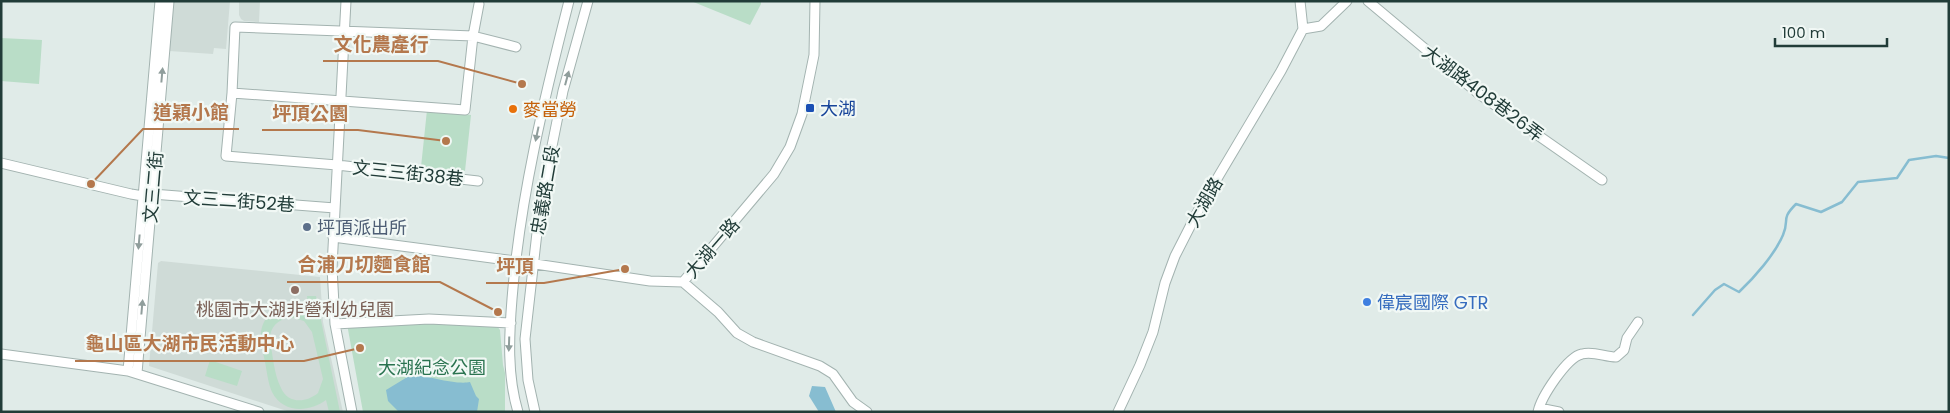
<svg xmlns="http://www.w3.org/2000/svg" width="1950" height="413" font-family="Poppins,'Noto Sans TC',sans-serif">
<rect width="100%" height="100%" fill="#e0ebe8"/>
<path fill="#cfdbd7" d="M 173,1 L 230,1 L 226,49 L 214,48 L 213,54 L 169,51 Z
M 239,1 L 260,1 L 259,22 L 244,21 L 241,19 L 239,15 Z
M 161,261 L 320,277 L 323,322 L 343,412 L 290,412 L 149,366 L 158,263 Z"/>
<path fill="#b9ddc7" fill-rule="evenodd" d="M 691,1 L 761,1 L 761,4 L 750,25 Z
M 1,38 L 42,40 L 39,84 L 1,81 Z
M 427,110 L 471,115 L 465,171 L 421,167 Z
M 307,296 L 316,296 L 340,412 L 329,412 L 326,400 C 309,413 282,413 272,392 C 268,383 267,372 265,362 C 263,352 260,342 261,332 C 265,306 289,304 309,310 ZM 290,317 L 304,321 L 312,332 L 323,379 L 318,393 C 306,403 288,404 281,388 C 274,375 273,356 270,341 C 269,328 277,320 290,317 Z
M 458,321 L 497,326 L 500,330 L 503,365 L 505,373 L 505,412 L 363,412 L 347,324 Z
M 210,360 L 242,371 L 237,386 L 205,376 Z"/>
<path fill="#87bdd1" d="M 414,373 C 426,377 458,385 470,382 L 476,396 L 479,399 L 477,412 L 399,412 L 388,401 L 386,390 Z
M 812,386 L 825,387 L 836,412 L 819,412 L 809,396 Z"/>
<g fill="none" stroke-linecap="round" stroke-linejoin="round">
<path stroke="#87bdd1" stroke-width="2.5" d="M 1693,315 L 1715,290 L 1724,284 L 1739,292 C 1754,278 1775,254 1783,235 C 1790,219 1780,220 1796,204 L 1821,212 L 1842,202 L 1858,182 L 1897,178 L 1909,160 L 1936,156 L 1949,158"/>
<defs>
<path id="minor" d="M 346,1 L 332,267 L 335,324 L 352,412
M 1368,1 L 1479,94 L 1602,180
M 1303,29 L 1321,26 L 1347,1
M 232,93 L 465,110 L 473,36 L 479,4
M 1,163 L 131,194 L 143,196 L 152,194 L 335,208
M 478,181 L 337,165 L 226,156 L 232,93 L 235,27 L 473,36 L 516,47
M 333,237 L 515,261 L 650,281 L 683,282
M 683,282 L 774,174 L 790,147 L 802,114 L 814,55 L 815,1
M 683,282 L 718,312 L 737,333 L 753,342 L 820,366 L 833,374 L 853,402 L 867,412
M 335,324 L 429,319 L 511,323
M 1,354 L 128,371 L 259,412
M 128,371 L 160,1
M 137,373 L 169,1
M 1539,408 L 1559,412
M 518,412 C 507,375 509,336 512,299 C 520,198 544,99 569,1
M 535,412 L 528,380 L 525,339 L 540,206 L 563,91 L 588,1
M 1118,412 L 1140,365 L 1153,332 L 1165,283 L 1175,256 L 1199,209 L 1281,71 L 1303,29 L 1300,1
M 1538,412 C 1541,397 1567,357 1582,354 C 1594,351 1605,357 1616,357 L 1624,350 L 1627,338 L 1638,322"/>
</defs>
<use href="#minor" stroke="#a3b3b0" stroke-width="11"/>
<use href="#minor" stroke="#fff" stroke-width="9"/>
</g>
<defs><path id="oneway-solid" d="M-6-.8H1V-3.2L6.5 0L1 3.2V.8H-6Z" transform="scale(1.25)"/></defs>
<g fill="#909e9c">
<use href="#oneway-solid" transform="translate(162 75) rotate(-85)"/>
<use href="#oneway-solid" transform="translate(567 78) rotate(-75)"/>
<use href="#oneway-solid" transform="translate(537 134) rotate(102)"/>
<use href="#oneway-solid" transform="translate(139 242) rotate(95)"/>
<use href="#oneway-solid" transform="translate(142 307) rotate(-85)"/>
<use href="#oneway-solid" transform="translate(509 344) rotate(92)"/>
</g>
<rect fill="#1a4fb4" stroke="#f1f8f5" stroke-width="2" x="805" y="103" width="10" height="10" rx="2.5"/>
<circle fill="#e8710a" stroke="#f1f8f5" stroke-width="2" cx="513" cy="109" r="5"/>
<circle fill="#5c6f8a" stroke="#f1f8f5" stroke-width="2" cx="307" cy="227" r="5"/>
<circle fill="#8d6e63" stroke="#f1f8f5" stroke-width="2" cx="295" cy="290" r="5"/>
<circle fill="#3f7fe0" stroke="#f1f8f5" stroke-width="2" cx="1367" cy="302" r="5"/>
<g text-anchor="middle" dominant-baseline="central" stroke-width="4.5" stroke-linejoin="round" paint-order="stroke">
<g font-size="18" fill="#213c38" stroke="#f1f8f5">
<text transform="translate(1483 93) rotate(37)">大湖路408巷26弄</text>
<text transform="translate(408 173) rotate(6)">文三三街38巷</text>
<text transform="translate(153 187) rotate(-85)">文三二街</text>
<text transform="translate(545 190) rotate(-80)">忠義路二段</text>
<text transform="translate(239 201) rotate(4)">文三二街52巷</text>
<text transform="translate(1204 202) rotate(-60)">大湖路</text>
<text transform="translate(712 248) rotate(-49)">大湖一路</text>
</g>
<g font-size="18" fill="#164399" stroke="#f1f8f5" text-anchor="start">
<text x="820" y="108">大湖</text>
</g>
<g font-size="18" fill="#c56008" stroke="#f1f8f5" text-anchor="start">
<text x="523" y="109">麥當勞</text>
</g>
<g font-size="18" fill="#4e5e75" stroke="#f1f8f5" text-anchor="start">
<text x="317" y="227">坪頂派出所</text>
</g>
<g font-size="18" fill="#366cbe" stroke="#f1f8f5" text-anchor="start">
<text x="1377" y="302">偉宸國際 GTR</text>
</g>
<g font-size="18" fill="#785e54" stroke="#f1f8f5">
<text x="295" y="309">桃園市大湖非營利幼兒園</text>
</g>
<g font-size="18" fill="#2a7350" stroke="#f1f8f5">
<text x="432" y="367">大湖紀念公園</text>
</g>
</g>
<path fill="none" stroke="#b4784d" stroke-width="2" d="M522 84L438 61H323M91 184L143 129H239M446 141L358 130H262M498 312L440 282H287M625 269L544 283H486M360 348L304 361H75"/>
<g fill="#b4784d" stroke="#f1f8f5" stroke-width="2">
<circle cx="522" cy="84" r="5"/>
<circle cx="91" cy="184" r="5"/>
<circle cx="446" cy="141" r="5"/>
<circle cx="498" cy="312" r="5"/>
<circle cx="625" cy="269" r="5"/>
<circle cx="360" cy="348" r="5"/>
</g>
<g font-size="19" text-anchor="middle" font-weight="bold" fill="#b4784d" stroke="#f1f8f5" stroke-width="4.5" stroke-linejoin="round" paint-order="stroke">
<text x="381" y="51">文化農產行</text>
<text x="191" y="119">道穎小館</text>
<text x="310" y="120">坪頂公園</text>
<text x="364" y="271">合浦刀切麵食館</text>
<text x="515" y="273">坪頂</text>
<text x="190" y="350">龜山區大湖市民活動中心</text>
</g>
<rect width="1950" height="413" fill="none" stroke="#213c38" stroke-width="5"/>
<path d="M1775 38v8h112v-8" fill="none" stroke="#213c38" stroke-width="2.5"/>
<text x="1782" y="38" font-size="15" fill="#213c38" stroke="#f1f8f5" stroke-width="4" paint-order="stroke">100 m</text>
</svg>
